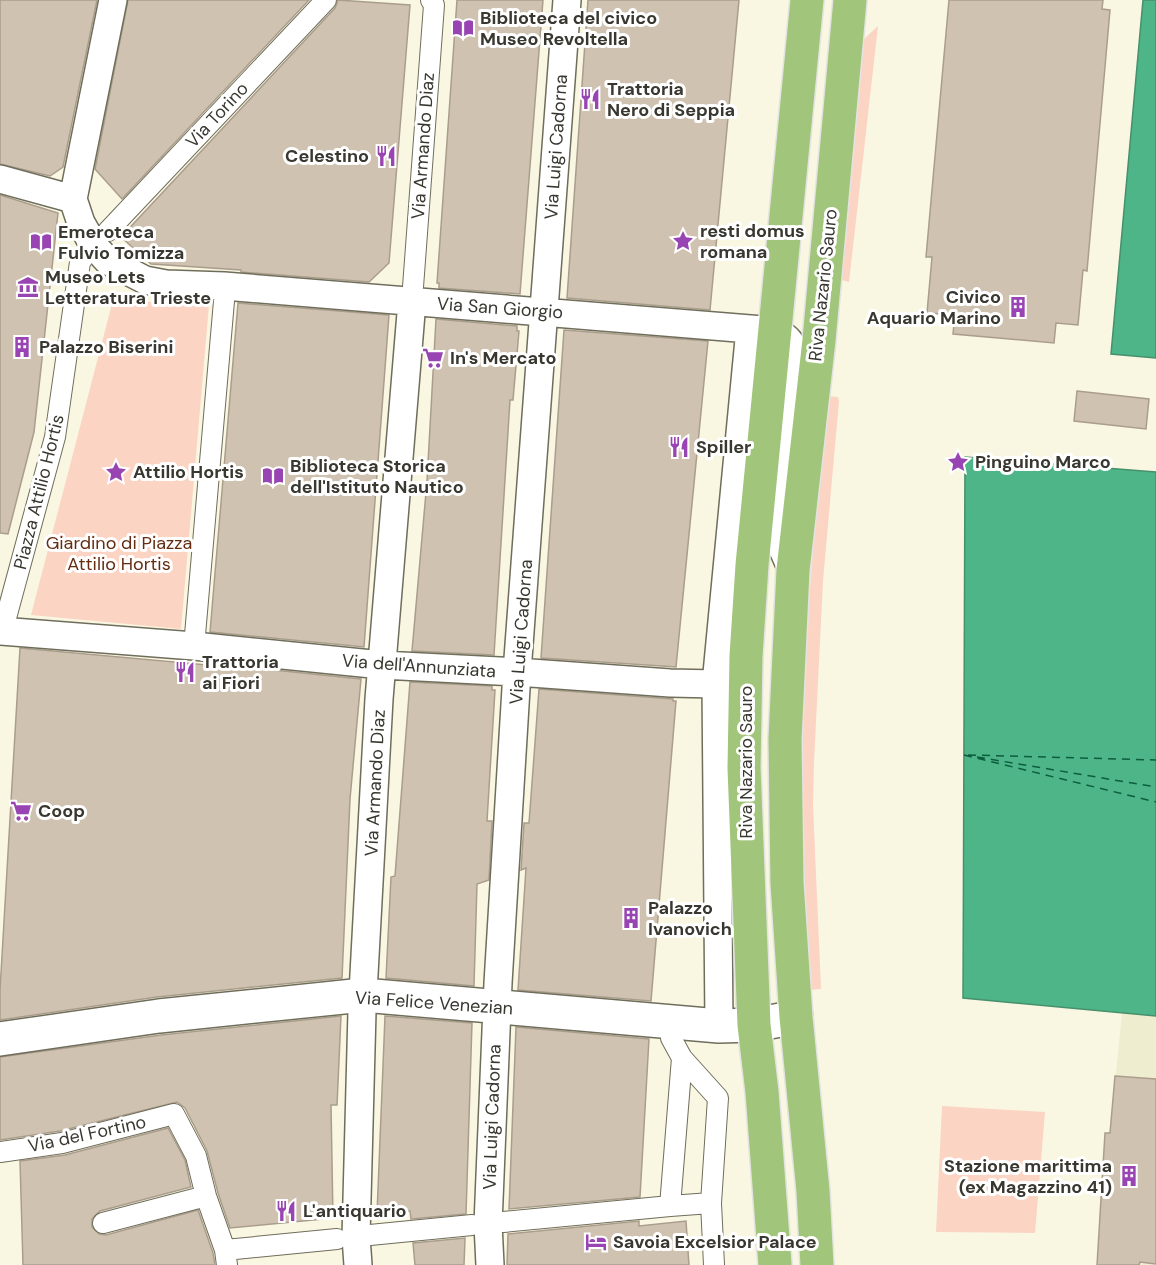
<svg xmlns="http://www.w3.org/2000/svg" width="1156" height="1265" font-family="'DM Sans',sans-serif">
<rect width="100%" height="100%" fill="#f9f7e2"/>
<path fill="#efedd0" d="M 1122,1013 L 1156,1016 L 1156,1265 L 1097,1265 L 1103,1219 L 1099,1219 L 1105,1133 L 1110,1133 Z"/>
<path fill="#fbd4c3" d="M 878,26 L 849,282 L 838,279 L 864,39 Z
M 113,300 L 209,305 L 181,629 L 31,615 Z
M 828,396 L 838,397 L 839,401 L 823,581 L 814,762 L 813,805 L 821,989 L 809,990 C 801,865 799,738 808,613 C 813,540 821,468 828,396 Z
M 942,1106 L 1045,1112 L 1035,1233 L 936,1232 Z"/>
<path fill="#4db587" stroke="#47906d" stroke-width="1.5" d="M 1143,0 L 1156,0 L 1156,358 L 1111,354 Z
M 965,457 L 1156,472 L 1156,1016 L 963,998 Z"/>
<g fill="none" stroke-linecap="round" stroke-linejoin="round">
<path stroke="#0c5e3f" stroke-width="1.5" stroke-dasharray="8 6" stroke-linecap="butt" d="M 964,755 L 1156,802
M 968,755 L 1156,760
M 977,757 L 1156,787"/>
</g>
<path fill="#d0c2b1" stroke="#aa9d8c" stroke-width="1.5" d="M 0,0 L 97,0 L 63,167 L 50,176 L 0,164 Z
M 128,0 L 309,0 L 122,199 L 95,169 Z
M 338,0 L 410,5 L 389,263 L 369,282 L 241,272 L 241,270 L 151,264 L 121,237 L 335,8 Z
M 457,0 L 543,0 L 520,294 L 439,288 L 439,283 L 437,283 Z
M 588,0 L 739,0 L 710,310 L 567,298 Z
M 949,0 L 1103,0 L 1102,9 L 1110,10 L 1087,271 L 1083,270 L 1078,325 L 1056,323 L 1054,343 L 953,334 L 955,315 L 927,313 L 932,257 L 926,257 Z
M 0,195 L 58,213 L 34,432 L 8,534 L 0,533 Z
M 238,303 L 389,315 L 364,647 L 210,632 Z
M 436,319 L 517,326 L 517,331 L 519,331 L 513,400 L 510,400 L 494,655 L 412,651 L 427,481 Z
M 564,330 L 708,341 L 676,667 L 541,658 Z
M 1077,391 L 1149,399 L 1146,429 L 1074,421 Z
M 20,648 L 207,665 L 207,663 L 361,679 L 350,799 L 342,978 L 157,997 L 0,1020 L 0,990 Z
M 410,682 L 492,686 L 492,690 L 495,690 L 487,821 L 492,821 L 489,880 L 477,884 L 474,986 L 386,978 L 391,877 L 395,876 Z
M 539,689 L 673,699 L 673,701 L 676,701 L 651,1001 L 518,990 L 526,868 L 521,870 L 524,823 L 529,823 Z
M 341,1016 L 337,1105 L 331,1105 L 333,1218 L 230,1228 L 218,1193 L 207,1151 L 185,1108 L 177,1102 L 60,1131 L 0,1140 L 0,1057 L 161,1035 Z
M 385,1016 L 472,1023 L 466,1214 L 411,1219 L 410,1211 L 377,1214 Z
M 516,1027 L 649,1039 L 640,1197 L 509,1209 Z
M 1115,1076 L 1156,1079 L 1156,1264 L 1140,1262 L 1139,1265 L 1097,1265 L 1105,1133 L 1110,1133 Z
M 168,1128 L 185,1160 L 191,1187 L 100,1211 L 92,1219 L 92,1227 L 99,1234 L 106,1235 L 198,1210 L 213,1253 L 215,1265 L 23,1265 L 20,1161 L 65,1155 Z
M 639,1221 L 639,1226 L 686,1221 L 689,1265 L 507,1265 L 508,1234 Z
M 465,1238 L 464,1265 L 415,1265 L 413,1243 Z"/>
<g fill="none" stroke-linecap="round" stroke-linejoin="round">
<defs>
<path id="pedestrian" d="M 108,231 L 326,0
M 413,287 L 434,5 L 431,0
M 6,618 L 55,437 L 80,262 L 83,258
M 195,635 L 224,301
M 671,1038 L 682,1058
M 682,1058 L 718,1098 L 711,1203 L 670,1206 Z
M 0,1152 L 62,1143 L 174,1114 L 196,1156 L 206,1196 L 225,1250 L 227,1265
M 711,1203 L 714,1265
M 503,1222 L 670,1206
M 103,1223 L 206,1196
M 370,1235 L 472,1225
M 225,1250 L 337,1239"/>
<path id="minor" d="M 0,179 L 73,199
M 73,199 L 81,223 L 94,246 L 108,261 L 145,280 L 166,284 L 224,286 L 775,331 C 788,337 793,343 795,358 L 779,525 L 781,545 L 792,570
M 73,199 L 113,0
M 0,631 L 194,646 L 382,665 L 517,672 L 670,683 L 716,684
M 719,1026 L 716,684 L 750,329
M 358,1265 L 356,1237 L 362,1011 L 379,699 L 412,301
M 490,1265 L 488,1224 L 498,983 L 517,672 L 567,0"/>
<path id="tertiary" d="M 0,1039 L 159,1016 L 363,995 L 719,1026 L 754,1025 L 796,1017"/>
<path id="primary" d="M 775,1265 L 762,1092 L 754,1025 L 744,768 L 746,656 L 752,565 L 807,0
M 817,1265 L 813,1191 L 796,1017 L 787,883 L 785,739 L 793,570 L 819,340 L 850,0"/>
</defs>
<use href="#pedestrian" stroke="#6f6d5b" stroke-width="22"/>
<use href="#minor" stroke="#6f6d5b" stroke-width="30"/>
<use href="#tertiary" stroke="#6f6d5b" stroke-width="36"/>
<use href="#primary" stroke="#e3e3e2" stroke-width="36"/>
<use href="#pedestrian" stroke="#fff" stroke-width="20"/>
<use href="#minor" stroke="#fff" stroke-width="27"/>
<use href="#tertiary" stroke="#fff" stroke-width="33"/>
<use href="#primary" stroke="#a2c57c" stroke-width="33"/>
</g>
<defs>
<symbol id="library-bare" viewBox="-9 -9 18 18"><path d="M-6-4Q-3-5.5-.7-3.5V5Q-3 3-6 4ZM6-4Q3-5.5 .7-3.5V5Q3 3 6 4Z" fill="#9844b2" stroke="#fff" stroke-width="2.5" paint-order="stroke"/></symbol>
<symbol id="restaurant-bare" viewBox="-9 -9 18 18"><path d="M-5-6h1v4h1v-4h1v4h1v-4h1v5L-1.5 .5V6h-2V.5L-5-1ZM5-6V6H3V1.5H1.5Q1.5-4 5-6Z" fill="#9844b2" stroke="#fff" stroke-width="2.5" paint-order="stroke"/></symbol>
<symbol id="sight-bare" viewBox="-9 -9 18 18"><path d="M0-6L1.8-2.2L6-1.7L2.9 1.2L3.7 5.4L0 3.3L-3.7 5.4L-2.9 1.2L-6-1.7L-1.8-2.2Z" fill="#9844b2" stroke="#fff" stroke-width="2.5" paint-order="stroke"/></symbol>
<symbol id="museum-bare" viewBox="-9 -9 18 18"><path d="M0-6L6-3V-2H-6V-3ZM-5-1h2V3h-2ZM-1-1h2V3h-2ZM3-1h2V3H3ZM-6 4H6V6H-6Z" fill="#9844b2" stroke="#fff" stroke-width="2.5" paint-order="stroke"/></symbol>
<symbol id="building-bare" viewBox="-9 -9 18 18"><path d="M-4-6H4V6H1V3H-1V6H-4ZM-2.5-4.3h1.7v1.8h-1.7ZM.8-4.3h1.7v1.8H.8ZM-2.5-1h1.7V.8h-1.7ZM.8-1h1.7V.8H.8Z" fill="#9844b2" stroke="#fff" stroke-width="2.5" paint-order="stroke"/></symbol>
<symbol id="supermarket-bare" viewBox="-9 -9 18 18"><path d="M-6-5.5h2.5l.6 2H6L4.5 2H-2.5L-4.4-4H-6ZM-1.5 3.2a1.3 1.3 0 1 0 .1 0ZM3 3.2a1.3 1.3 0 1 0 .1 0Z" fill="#9844b2" stroke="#fff" stroke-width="2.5" paint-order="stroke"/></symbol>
<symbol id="hotel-bare" viewBox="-9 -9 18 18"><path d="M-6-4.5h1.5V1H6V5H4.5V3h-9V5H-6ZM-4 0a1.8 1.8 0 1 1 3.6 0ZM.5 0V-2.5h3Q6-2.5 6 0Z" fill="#9844b2" stroke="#fff" stroke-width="2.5" paint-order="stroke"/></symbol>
</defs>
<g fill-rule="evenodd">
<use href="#library-bare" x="448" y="13" width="30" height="30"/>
<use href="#restaurant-bare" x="575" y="84" width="30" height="30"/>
<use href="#restaurant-bare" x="371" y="141" width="30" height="30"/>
<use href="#sight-bare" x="668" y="226" width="30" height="30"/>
<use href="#library-bare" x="26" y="227" width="30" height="30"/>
<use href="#museum-bare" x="13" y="272" width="30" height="30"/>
<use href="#building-bare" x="1003" y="292" width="30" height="30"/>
<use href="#building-bare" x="7" y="332" width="30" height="30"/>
<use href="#supermarket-bare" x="418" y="343" width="30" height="30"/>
<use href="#restaurant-bare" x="664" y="432" width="30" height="30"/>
<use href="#sight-bare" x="943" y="447" width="30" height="30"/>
<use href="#sight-bare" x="101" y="457" width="30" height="30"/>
<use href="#library-bare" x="258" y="461" width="30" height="30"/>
<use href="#restaurant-bare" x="170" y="657" width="30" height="30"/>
<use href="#supermarket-bare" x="6" y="796" width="30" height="30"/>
<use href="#building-bare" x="616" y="903" width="30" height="30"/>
<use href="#building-bare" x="1114" y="1161" width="30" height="30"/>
<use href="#restaurant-bare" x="271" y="1196" width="30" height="30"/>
<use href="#hotel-bare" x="581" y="1227" width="30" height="30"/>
</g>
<g text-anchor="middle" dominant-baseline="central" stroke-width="6" stroke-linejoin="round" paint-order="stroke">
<g font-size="18" font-weight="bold" fill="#393830" stroke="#fff" text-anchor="start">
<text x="480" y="18">Biblioteca del civico<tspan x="480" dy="21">Museo Revoltella</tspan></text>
<text x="607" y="89">Trattoria<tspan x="607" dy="21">Nero di Seppia</tspan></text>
<text x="369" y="156" text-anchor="end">Celestino</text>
<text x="700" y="231">resti domus<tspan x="700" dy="21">romana</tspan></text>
<text x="58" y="232">Emeroteca<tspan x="58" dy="21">Fulvio Tomizza</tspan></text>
<text x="45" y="277">Museo Lets<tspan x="45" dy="21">Letteratura Trieste</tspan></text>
<text x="1001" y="297" text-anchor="end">Civico<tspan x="1001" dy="21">Aquario Marino</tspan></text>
<text x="39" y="347">Palazzo Biserini</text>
<text x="450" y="358">In's Mercato</text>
<text x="696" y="447">Spiller</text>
<text x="975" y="462">Pinguino Marco</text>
<text x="290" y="466">Biblioteca Storica<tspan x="290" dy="21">dell'Istituto Nautico</tspan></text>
<text x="133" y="472">Attilio Hortis</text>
<text x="202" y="662">Trattoria<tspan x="202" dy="21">ai Fiori</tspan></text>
<text x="38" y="811">Coop</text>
<text x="648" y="908">Palazzo<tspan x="648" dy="21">Ivanovich</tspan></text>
<text x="1112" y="1166" text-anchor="end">Stazione marittima<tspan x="1112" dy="21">(ex Magazzino 41)</tspan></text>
<text x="303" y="1211">L'antiquario</text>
<text x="613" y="1242">Savoia Excelsior Palace</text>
</g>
<g font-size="18" fill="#393830" stroke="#fff">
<text transform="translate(217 115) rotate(-47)">Via Torino</text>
<text transform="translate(423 146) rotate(-86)">Via Armando Diaz</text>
<text transform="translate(556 147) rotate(-86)">Via Luigi Cadorna</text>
<text transform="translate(823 285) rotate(-84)">Riva Nazario Sauro</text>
<text transform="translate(500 308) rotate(4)">Via San Giorgio</text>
<text transform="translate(39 492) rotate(-76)">Piazza Attilio Hortis</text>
<text transform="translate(521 632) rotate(-86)">Via Luigi Cadorna</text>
<text transform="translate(419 666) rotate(4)">Via dell'Annunziata</text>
<text transform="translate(746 762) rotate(-90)">Riva Nazario Sauro</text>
<text transform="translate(375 783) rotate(-87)">Via Armando Diaz</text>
<text transform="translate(434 1003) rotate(4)">Via Felice Venezian</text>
<text transform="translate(492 1117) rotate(-88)">Via Luigi Cadorna</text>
<text transform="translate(87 1134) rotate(-12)">Via del Fortino</text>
</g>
<g font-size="18" fill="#642c10" stroke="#fff">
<text x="119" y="543">Giardino di Piazza<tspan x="119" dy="21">Attilio Hortis</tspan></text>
</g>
</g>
</svg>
